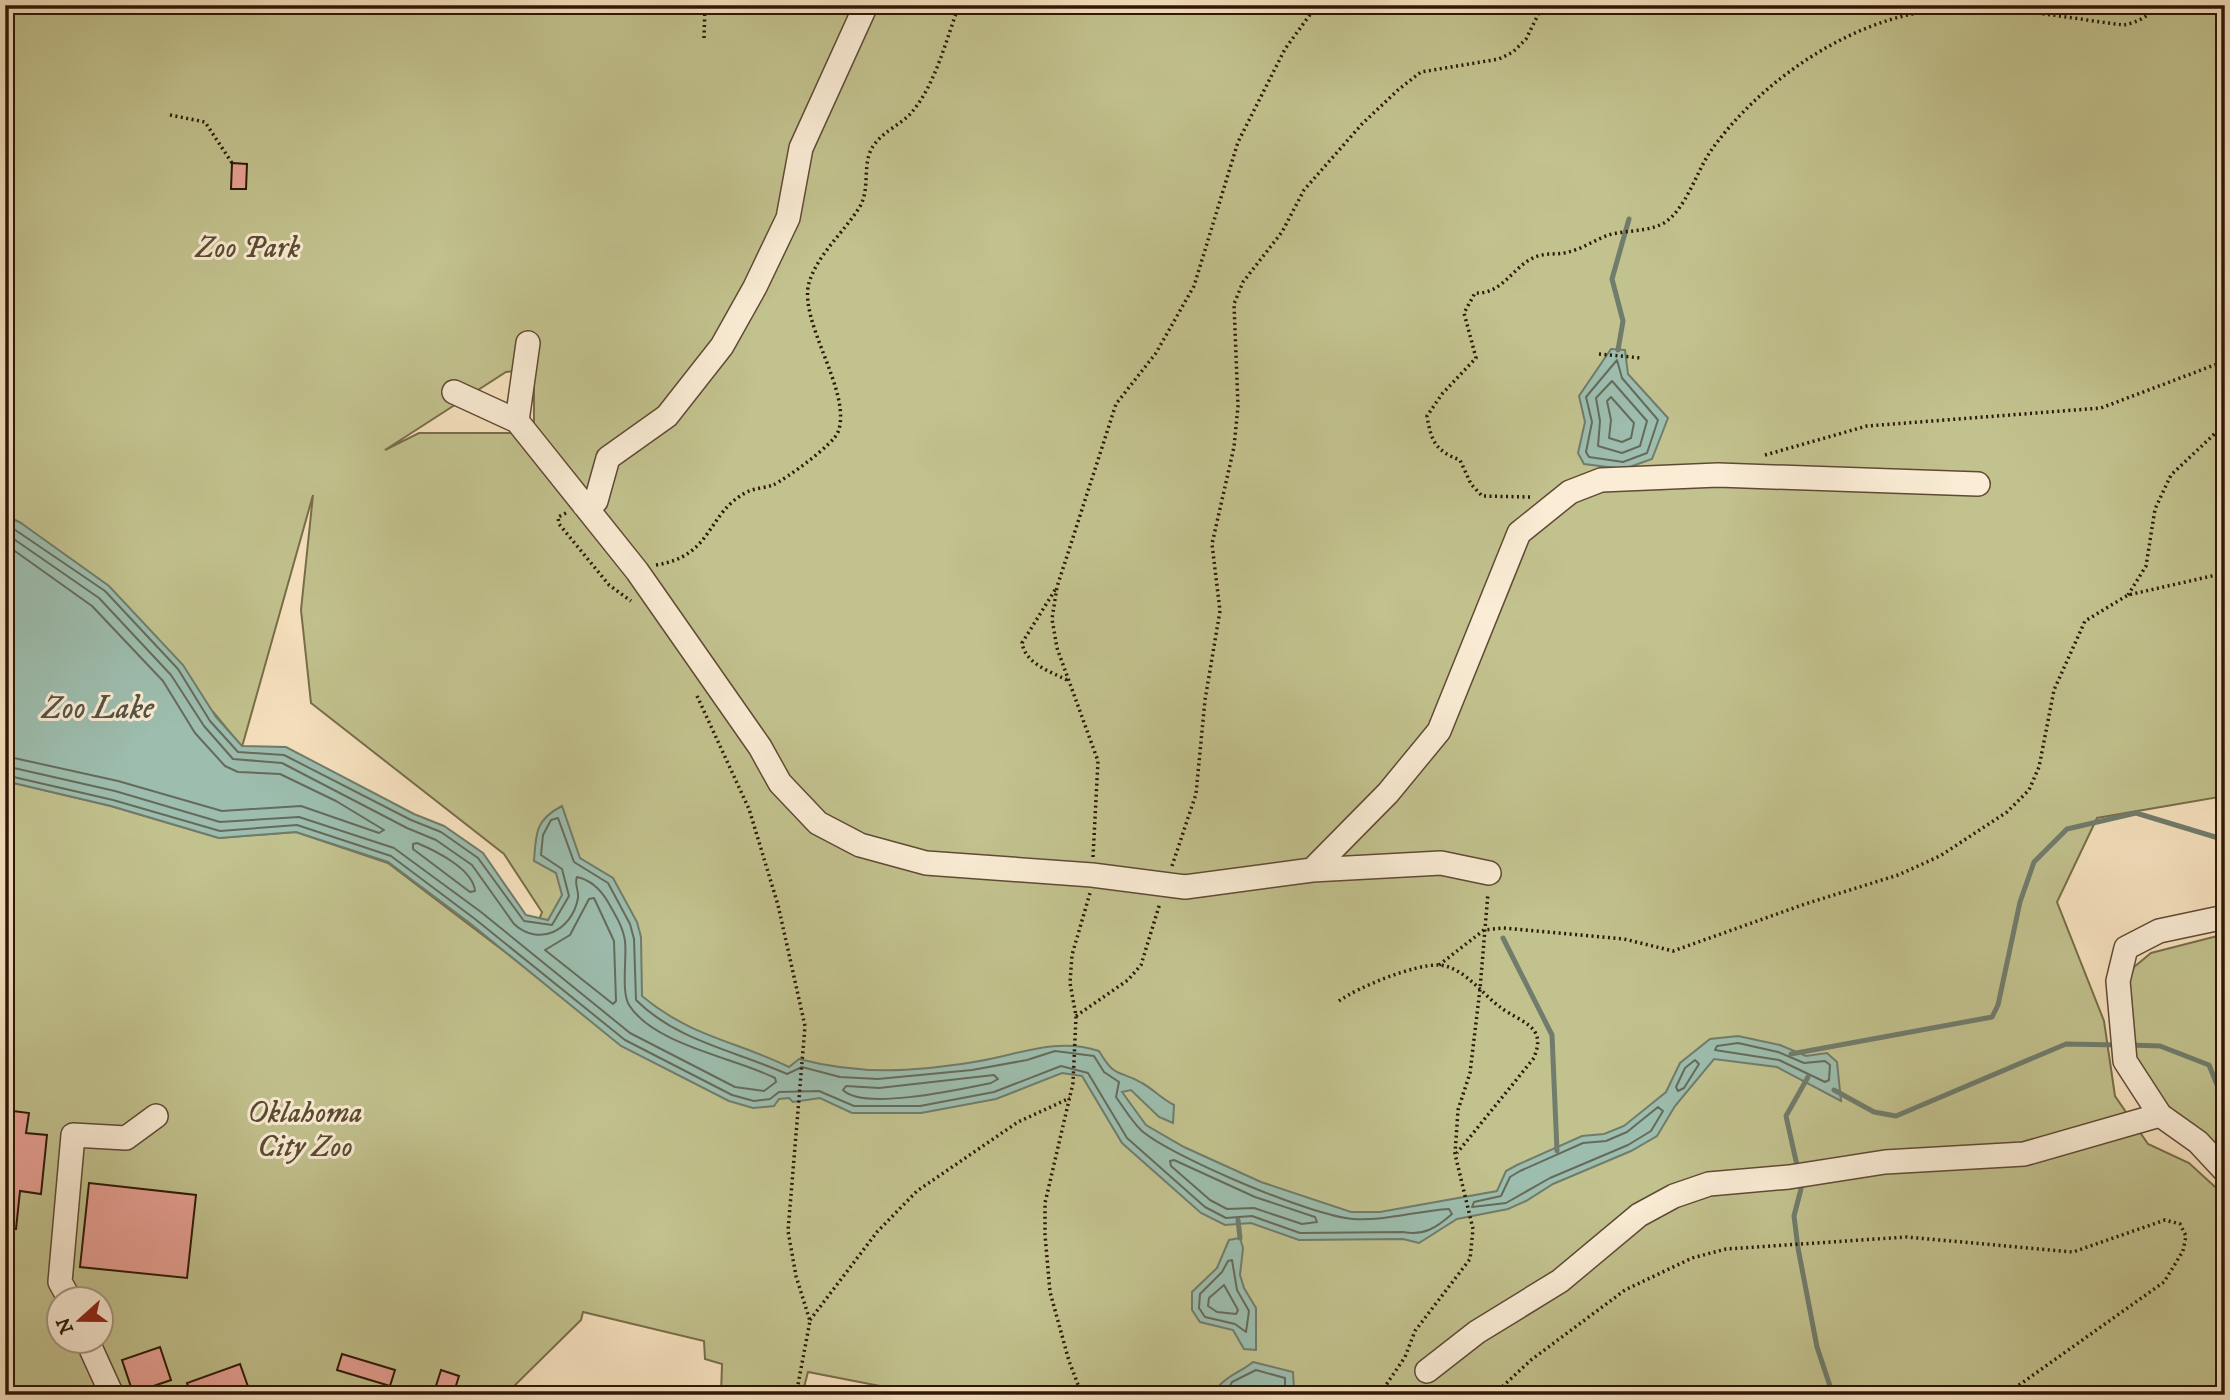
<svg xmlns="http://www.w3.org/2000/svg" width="2230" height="1400" font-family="'IM FELL DW Pica',serif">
<rect width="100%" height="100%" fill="#f7e2bf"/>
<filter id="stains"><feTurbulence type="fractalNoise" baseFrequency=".00286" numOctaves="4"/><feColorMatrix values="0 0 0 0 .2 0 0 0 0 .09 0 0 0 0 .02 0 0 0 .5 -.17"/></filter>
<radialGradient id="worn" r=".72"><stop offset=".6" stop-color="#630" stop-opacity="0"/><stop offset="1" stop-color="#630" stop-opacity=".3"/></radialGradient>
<path fill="#c2c28e" stroke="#786d4a" stroke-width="2" fill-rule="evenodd" d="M 5,5 L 2225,5 L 2225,796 L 2097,818 L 2057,902 L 2104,1021 L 2115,1096 L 2148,1144 L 2189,1163 L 2225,1196 L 2225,1395 L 926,1395 L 808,1372 L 802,1395 L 721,1395 L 722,1364 L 705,1359 L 704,1341 L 583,1312 L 581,1320 L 512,1388 L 513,1395 L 5,1395 L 5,781 L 111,806 L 219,838 L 296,832 L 388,863 L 522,965 L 542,912 L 504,854 L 311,703 L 301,610 L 313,495 L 242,747 L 214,713 L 35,536 L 21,523 L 5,515 ZM 534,369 L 534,424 L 540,433 L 419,433 L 385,450 L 506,372 ZM 60,1298 L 102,1298 L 102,1340 L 60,1340 Z
M 2225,934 L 2225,1161 L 2164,1114 L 2133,1068 L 2127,987 L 2134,967 L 2151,953 Z"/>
<path fill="#9dbeaf" stroke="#707c6c" stroke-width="2" d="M 1611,349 L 1625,350 L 1628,374 L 1668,418 L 1652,459 L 1624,469 L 1584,464 L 1578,453 L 1585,422 L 1579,396 Z
M 5,515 L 21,523 L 109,586 L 183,665 L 216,717 L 242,746 L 286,747 L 414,814 L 444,826 L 483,853 L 526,915 L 548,920 L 562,895 L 556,873 L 534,861 C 536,833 535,820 562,806 L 580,858 L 613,878 L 637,922 L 641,937 L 642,996 C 691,1037 736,1041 789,1067 L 799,1059 C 860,1075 912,1072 974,1062 C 1018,1055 1056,1037 1099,1051 C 1116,1080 1119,1069 1142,1083 C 1153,1089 1162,1099 1174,1105 L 1173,1123 L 1159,1117 L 1131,1090 L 1122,1092 L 1146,1125 L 1184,1147 L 1261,1182 L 1351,1212 L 1380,1212 L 1497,1191 L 1506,1171 L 1517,1165 L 1582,1136 L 1604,1134 L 1624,1126 L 1666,1092 L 1680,1063 L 1710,1039 L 1738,1036 L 1780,1045 L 1806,1056 L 1827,1053 L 1837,1062 L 1841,1101 L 1777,1067 L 1714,1059 L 1675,1106 L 1657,1136 L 1631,1151 L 1553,1184 L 1526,1201 L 1508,1209 L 1457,1219 L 1419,1243 L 1403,1239 L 1299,1240 L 1251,1223 L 1225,1225 L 1201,1213 L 1122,1143 L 1082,1076 L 1062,1073 L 996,1099 L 921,1113 L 852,1113 L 820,1098 L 793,1102 L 789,1098 L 779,1099 L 774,1106 L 753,1108 L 729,1101 L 621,1046 L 471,924 L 388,862 L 296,832 L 219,838 L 111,806 L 5,781 Z
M 1240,1238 L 1243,1248 L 1240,1275 L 1244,1288 L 1256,1308 L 1256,1350 L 1244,1349 L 1233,1330 L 1200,1322 L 1192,1310 L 1192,1292 L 1217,1268 L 1229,1240 Z
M 1253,1362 L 1293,1372 L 1294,1389 L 1291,1395 L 1218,1395 L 1218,1387 C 1228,1375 1241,1372 1253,1362 Z"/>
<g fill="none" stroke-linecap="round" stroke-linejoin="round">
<path stroke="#656b5b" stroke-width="2" d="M 1617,360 L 1622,378 L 1658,420 L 1647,453 L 1623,462 L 1589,457 L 1586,452 L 1592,422 L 1586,397 Z
M 1612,381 L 1647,421 L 1640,446 L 1622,453 L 1598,446 L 1600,421 L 1596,398 Z
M 1611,397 L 1634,423 L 1631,438 L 1622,442 L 1609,438 L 1611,420 L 1607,401 Z
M 5,523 L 105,591 L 178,669 L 210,721 L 238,752 L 284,755 L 411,820 L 441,832 L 478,858 L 524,921 L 552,925 L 569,896 L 562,869 L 541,855 L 543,835 L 551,820 L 558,818 L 574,862 L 608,883 L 630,924 L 634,939 L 636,1000 C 677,1041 736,1051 787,1074 L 802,1067 L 840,1077 L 878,1079 L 972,1070 L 1027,1060 L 1055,1051 L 1094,1056 L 1104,1072 L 1119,1082 L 1116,1097 C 1124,1108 1132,1122 1142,1131 C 1174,1158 1312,1216 1353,1219 C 1385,1221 1416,1211 1449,1209 L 1452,1214 C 1436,1228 1424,1236 1403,1232 L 1300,1233 L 1252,1216 L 1226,1218 L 1205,1207 L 1127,1138 L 1088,1073 L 1061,1066 L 994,1092 L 920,1106 L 854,1106 L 819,1091 L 779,1092 L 770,1099 L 754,1101 L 732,1095 L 625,1040 L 475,919 L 391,856 L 297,825 L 220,831 L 113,800 L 5,775
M 5,533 L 99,598 L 171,675 L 204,726 L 233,759 L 282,763 L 407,828 L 436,840 L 472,865 L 514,924 C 539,947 572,931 578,898 C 579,890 574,884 577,877 C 591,880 601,890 608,902 C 615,914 623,927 625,941 C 627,957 621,992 629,1005 C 654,1045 736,1058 775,1078 L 776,1082 L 764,1091 L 735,1087 L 630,1033 L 481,912 L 394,848 L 299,817 L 220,822 L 115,791 L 5,766
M 5,544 L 92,606 L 163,681 L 195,733 L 225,766 L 238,772 L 280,774 L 336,801 L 384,830 L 379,833 L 301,806 L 222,811 L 118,781 L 5,756
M 417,843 C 436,851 473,869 475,891 L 470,892 L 413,849 L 413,844 Z
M 594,898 L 614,941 L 616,1001 L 613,1004 L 545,950 L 570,935 L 589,899 Z
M 1738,1043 L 1778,1052 L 1804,1063 L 1825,1061 L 1830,1065 L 1829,1080 L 1825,1082 L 1779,1060 L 1715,1050 L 1717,1046 Z
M 1695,1060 L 1699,1064 L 1684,1088 L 1678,1091 L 1676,1087 L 1685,1068 Z
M 994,1075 L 998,1079 L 991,1083 C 962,1089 863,1111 843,1090 L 846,1086 L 879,1088 Z
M 1658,1107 L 1663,1111 L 1651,1131 L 1628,1145 L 1550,1178 L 1506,1203 L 1472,1207 L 1474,1202 L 1501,1196 L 1510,1177 L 1520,1171 L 1583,1143 L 1606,1141 L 1627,1132 Z
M 1170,1161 L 1174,1160 L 1255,1197 L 1315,1217 L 1317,1222 L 1302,1224 L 1254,1208 L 1227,1209 L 1210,1200 L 1171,1166 Z
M 1232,1260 L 1237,1290 L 1249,1311 L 1246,1332 L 1235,1324 L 1205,1317 L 1199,1308 L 1200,1294 L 1222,1272 L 1228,1261 Z
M 1224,1285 L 1238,1310 L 1236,1314 L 1217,1312 L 1208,1306 L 1209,1298 Z
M 1225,1395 L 1232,1382 L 1256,1370 L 1285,1378 L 1285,1395"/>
<path stroke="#707c6c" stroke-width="5" d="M 1618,350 L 1623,321 L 1612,279 L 1629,219
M 1503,938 L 1552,1035 L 1557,1151
M 2129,1045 L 2160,1046 L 2209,1065 L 2225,1104
M 1791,1054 L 1992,1017 L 1998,1005 L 2020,902 L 2034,862 L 2067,829 L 2136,813 L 2225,840
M 1834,1090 L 1874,1112 L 1896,1116 L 2066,1044 L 2119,1045
M 1798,1170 L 1786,1116 L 1808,1077
M 1800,1180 L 1801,1189 L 1794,1216 L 1798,1248 L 1817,1347 L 1833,1395
M 1238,1220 L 1240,1238"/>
</g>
<path fill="#e8a194" stroke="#2d1807" stroke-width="2" d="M 232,163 L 247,164 L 246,189 L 231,189 Z
M 5,1110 L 29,1113 L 26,1133 L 47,1135 L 41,1194 L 20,1191 L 16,1229 L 5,1229 Z
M 89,1183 L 196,1195 L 187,1278 L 80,1267 Z
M 160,1347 L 171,1380 L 133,1393 L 122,1360 Z
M 342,1354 L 395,1370 L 390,1386 L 337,1370 Z
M 240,1364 L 251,1395 L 191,1395 L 187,1383 Z
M 441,1370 L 459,1376 L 453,1395 L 435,1389 Z"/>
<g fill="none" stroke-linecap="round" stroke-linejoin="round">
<defs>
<path id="minor" d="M 528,343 L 517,421 L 637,571 L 760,747 L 780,783 L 818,823 L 860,845 L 926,863 L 1092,875 L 1185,887 L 1312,870 L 1388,793 L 1439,731 L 1519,533 L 1570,492 L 1601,480 L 1718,475 L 1978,484
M 454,392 L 517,421
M 584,505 L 596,501 L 608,458 L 667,416 L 722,346 L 755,287 L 788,218 L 801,148 L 866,5
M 1312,870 L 1441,863 L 1489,873
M 2225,917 L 2159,931 L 2126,948 L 2118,981 L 2125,1061 L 2160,1115 L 2198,1142 L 2225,1171
M 69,1298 L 60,1282 L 73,1135 L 126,1138 L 156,1116
M 87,1340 L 112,1395
M 1427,1371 L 1477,1332 L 1560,1281 L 1639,1215 L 1674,1196 L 1709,1184 L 1789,1177 L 1885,1162 L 2024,1154 L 2160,1115"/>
</defs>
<use href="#minor" stroke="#604a35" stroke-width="26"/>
<path stroke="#2d1807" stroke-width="3.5" stroke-dasharray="2 3.5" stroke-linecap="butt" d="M 704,38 L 705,5
M 170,115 L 205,122 L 232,163
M 1599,354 L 1641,358
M 1765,455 L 1867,426 L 2101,408 L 2225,361
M 1530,497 L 1482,496 L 1471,484 L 1460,460 C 1435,451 1431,440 1427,416 L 1442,394 L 1476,358 L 1464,313 L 1475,293 C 1505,295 1515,260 1542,255 C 1550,253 1559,255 1568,252 C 1583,249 1597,238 1612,234 C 1630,230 1647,232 1664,223 C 1686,209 1696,173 1710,152 C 1756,86 1838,28 1917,13 C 1984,0 2057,17 2124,25 C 2135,23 2151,16 2157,5
M 566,513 L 558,517 L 559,524 L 609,585 L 631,601
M 656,565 C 714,556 706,513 747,492 C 755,488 765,488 773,485 C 786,479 834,444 838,432 C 853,393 798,322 809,283 C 817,255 844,232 859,208 C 870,191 863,170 870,152 C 878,133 900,126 912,112 C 936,83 946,40 959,5
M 1055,590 L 1022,643 C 1026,664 1049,671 1067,680
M 2128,595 L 2146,566 L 2155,509 L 2171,475 L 2225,424
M 697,696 L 749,809 L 778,905 L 805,1026 L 788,1231 L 796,1276 L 810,1321 L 796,1395
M 1093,857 L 1098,761 L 1057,648 L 1052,619 L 1057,587 L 1116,404 L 1156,353 L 1194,286 L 1238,142 L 1285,49 L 1317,5
M 1172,866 L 1196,794 L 1205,700 L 1220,611 L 1212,544 L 1234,447 L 1238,406 L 1234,304 L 1243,282 L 1282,232 L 1304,190 L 1362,124 L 1399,89 L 1421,72 L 1499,59 L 1513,52 L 1526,39 L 1543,5
M 1439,965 L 1484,930 L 1503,928 L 1624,939 L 1673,951 L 1805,904 L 1898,875 L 1940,856 L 2007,812 L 2029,790 L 2039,767 L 2054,690 L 2085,621 L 2128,595 L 2225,573
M 1339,1001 C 1358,987 1415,964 1439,965 C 1464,967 1482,994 1500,1007 C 1510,1015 1529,1022 1535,1032 C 1540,1041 1537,1049 1534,1058 L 1457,1153
M 1076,1016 L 1128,980 L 1141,965 L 1160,903
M 810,1320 L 877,1232 L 917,1191 L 1018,1122 L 1070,1098
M 1082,1395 L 1069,1361 L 1050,1292 L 1045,1235 L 1045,1203 L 1073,1083 L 1076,1016 L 1070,983 L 1072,955 L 1090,893
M 1386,1395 L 1386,1385 L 1405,1357 L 1415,1331 L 1470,1259 L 1473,1229 L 1455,1154 L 1458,1110 L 1470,1073 L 1480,989 L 1488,893
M 1482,1395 L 1502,1387 L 1531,1360 L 1625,1290 L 1692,1258 L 1726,1249 L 1906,1237 L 2073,1252 L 2165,1220 L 2180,1224 L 2186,1236 L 2183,1251 L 2164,1282 L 2005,1395"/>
<use href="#minor" stroke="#faecd5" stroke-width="23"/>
</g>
<g text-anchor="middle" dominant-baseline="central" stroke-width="6" stroke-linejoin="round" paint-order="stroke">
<g font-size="30" font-style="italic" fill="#5a4b30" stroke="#faecd5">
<text x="248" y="248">Zoo Park</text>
<text x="305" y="1113">Oklahoma<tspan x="305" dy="34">City Zoo</tspan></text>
</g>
<g font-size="32" font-style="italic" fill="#545242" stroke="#faecd5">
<text x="98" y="709">Zoo Lake</text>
</g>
</g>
<rect width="2230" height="1400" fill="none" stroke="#f7e2bf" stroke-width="28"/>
<rect x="7" y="7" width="2216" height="1386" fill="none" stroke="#2d1807" stroke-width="3.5"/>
<rect x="14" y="14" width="2202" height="1372" fill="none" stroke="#2d1807" stroke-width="2"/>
<g transform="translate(80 1320) rotate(249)"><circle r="33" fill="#faecd5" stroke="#a89783" stroke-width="2"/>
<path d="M0-5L12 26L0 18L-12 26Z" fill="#8f2418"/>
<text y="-10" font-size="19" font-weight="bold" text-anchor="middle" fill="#2d1807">N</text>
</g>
<rect width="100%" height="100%" filter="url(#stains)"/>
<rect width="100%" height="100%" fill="url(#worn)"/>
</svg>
